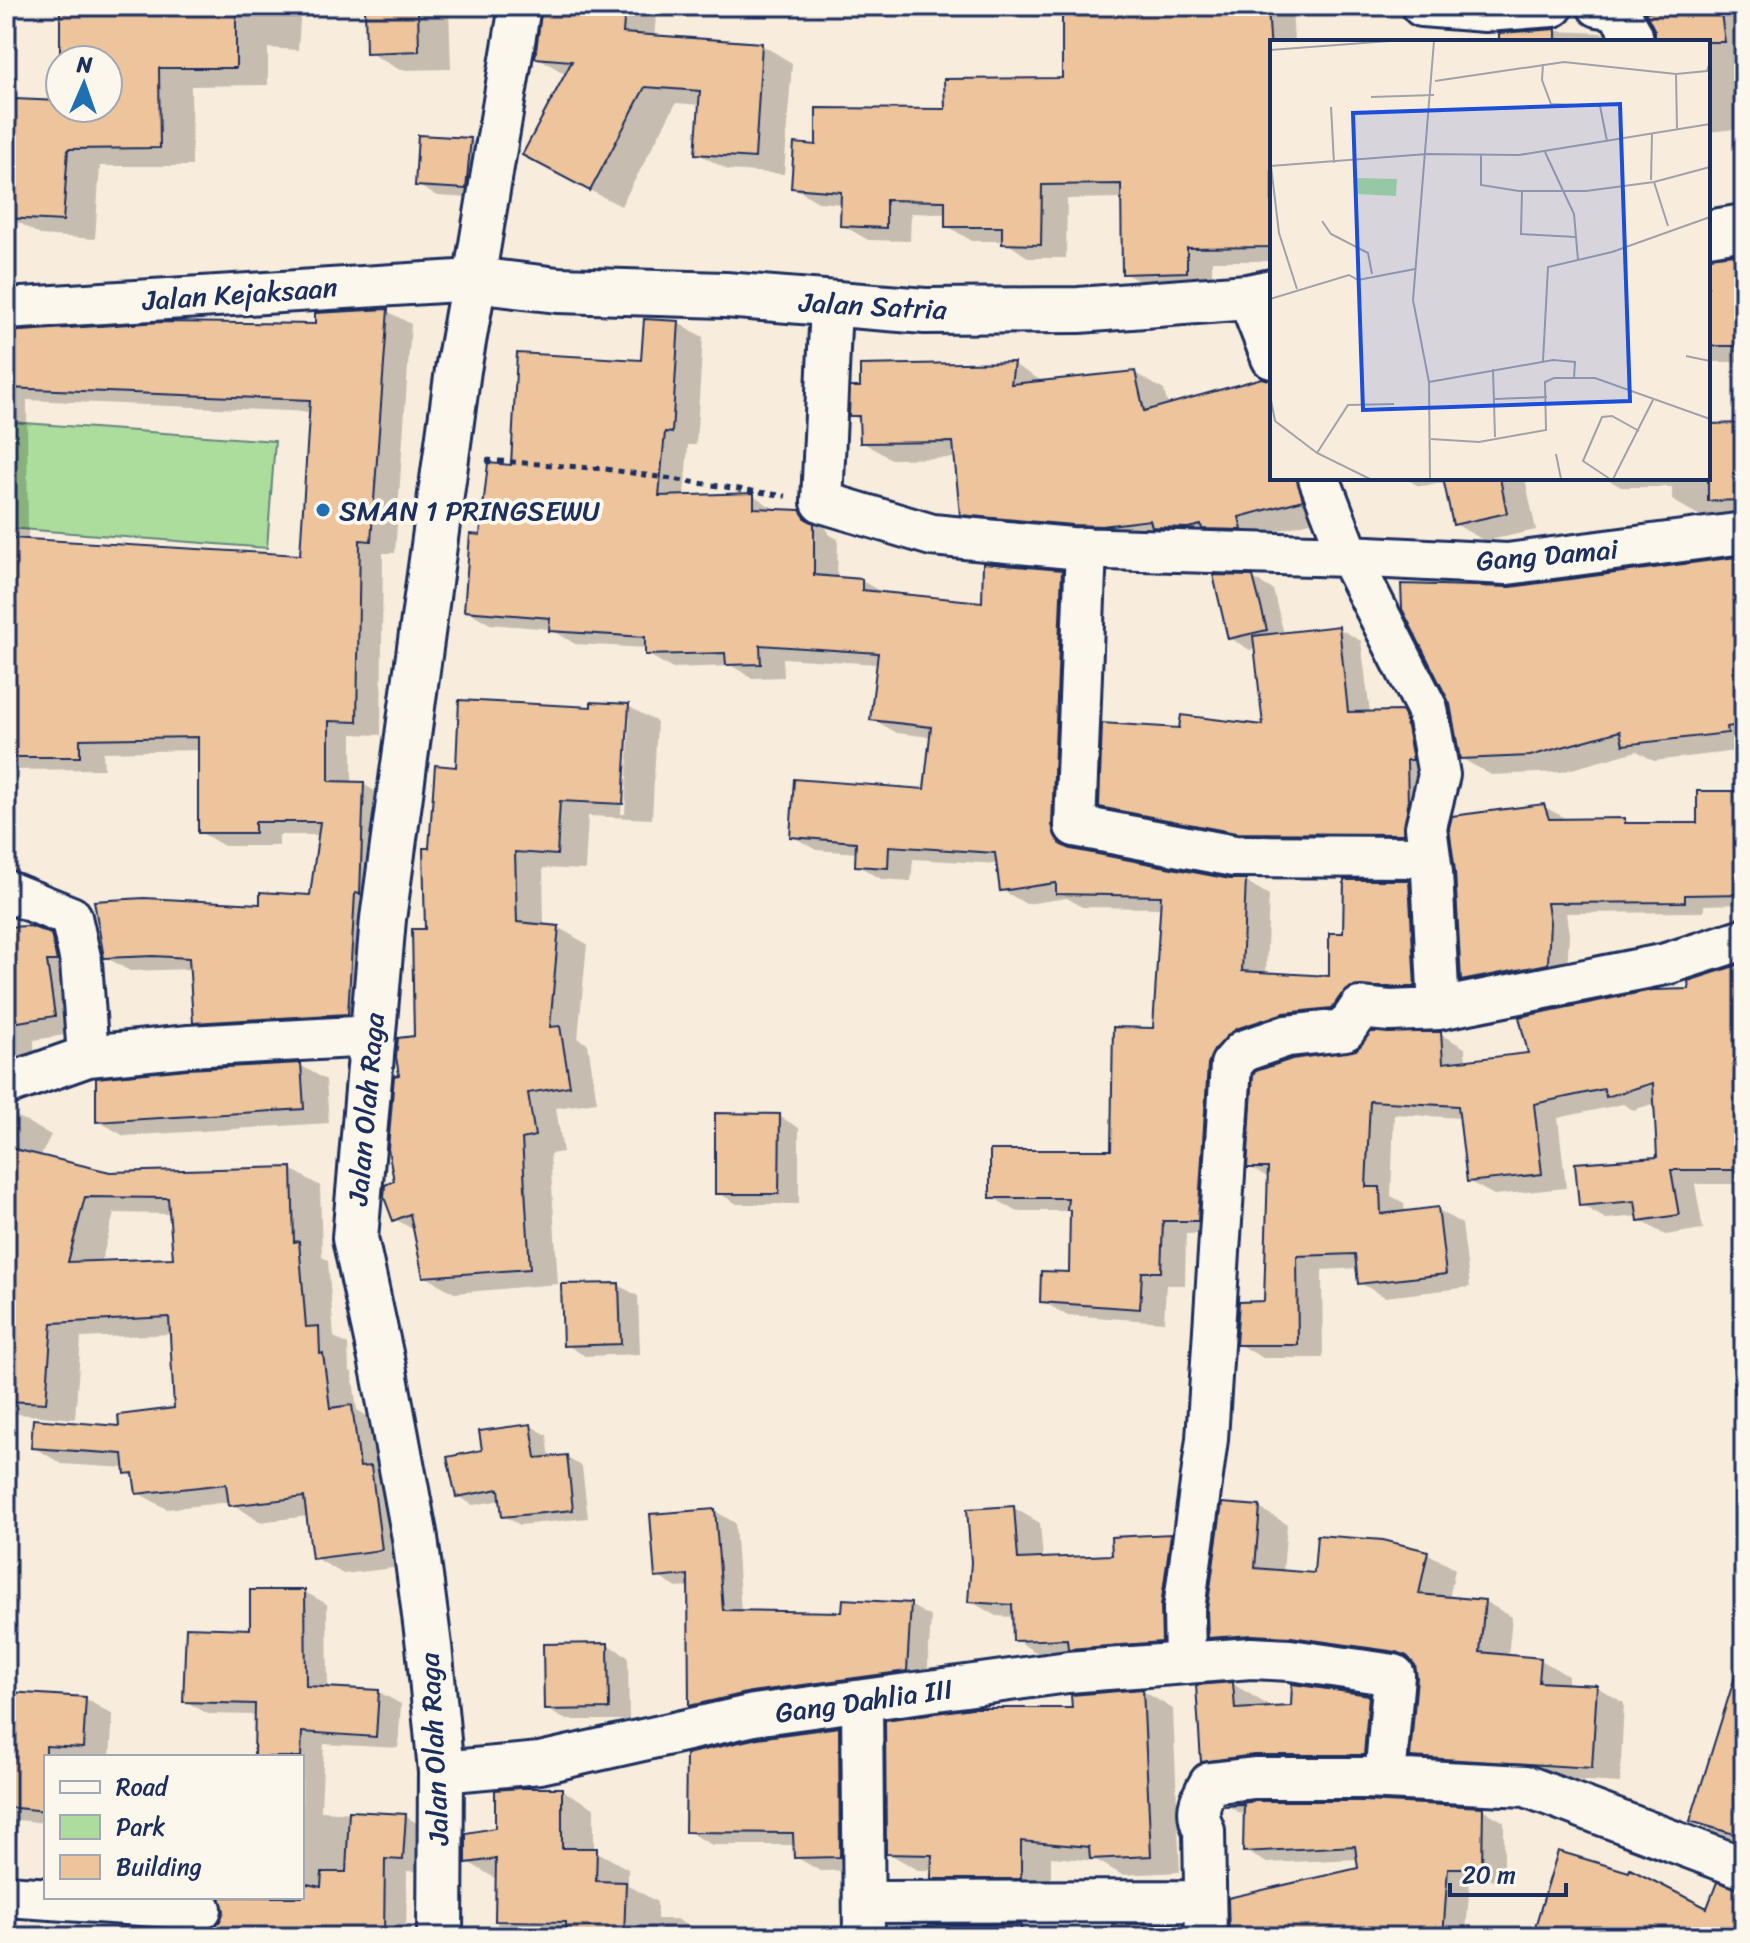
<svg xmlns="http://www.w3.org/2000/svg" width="1750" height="1943" font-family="Sriracha,sans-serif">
<rect width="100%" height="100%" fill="#f8eddc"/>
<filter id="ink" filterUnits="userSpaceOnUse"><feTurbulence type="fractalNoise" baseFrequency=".0125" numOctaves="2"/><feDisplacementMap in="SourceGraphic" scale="16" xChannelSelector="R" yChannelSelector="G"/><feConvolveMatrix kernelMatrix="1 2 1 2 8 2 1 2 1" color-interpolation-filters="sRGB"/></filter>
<g filter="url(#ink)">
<path fill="#addd9d" stroke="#64867e" stroke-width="2" d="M 10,422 L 275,441 L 267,548 L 8,528 L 6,467 Z"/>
<path fill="#0003" fill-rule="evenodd" d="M 62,6 L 301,6 L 298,50 L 268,48 L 268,85 L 191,86 L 192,166 L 100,166 L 95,239 L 40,235 L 8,216 L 60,103 L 60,108 L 108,108 L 108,60 L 62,60 Z
M 367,6 L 449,6 L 451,69 L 400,70 L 368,52 Z
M 544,6 L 657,6 L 654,38 L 762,45 L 792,63 L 784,174 L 728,170 L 697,153 L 701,105 L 676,103 L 621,206 L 554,172 L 567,75 L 537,57 Z
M 1064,6 L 1292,8 L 1294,42 L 1272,42 L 1272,261 L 1212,261 L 1212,286 L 1150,287 L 1124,273 L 1123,198 L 1067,199 L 1066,258 L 1029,258 L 1004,241 L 972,241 L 947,226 L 947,214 L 911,213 L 910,241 L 868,240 L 842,225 L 843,204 L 818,202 L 793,187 L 818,147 L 1064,80 Z
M 1705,6 L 1744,6 L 1744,128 L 1708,132 L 1708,42 L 1657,42 Z
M 1556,31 L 1603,33 L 1618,42 L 1501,42 Z
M 471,140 L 491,152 L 486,199 L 437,196 L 417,185 Z
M 1744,256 L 1744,516 L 1702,517 L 1672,500 L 1672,487 L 1621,487 L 1605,478 L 1708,478 L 1708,426 L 1742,425 L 1741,362 L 1708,362 L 1708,259 Z
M 387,311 L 411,324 L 395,553 L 383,553 L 381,735 L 352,734 L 352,783 L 363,784 L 387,798 L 372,1027 L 219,1035 L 195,1022 L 191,969 L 130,971 L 105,957 L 262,906 L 312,897 L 320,835 L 279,835 L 279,846 L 224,846 L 200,832 L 200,750 L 103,752 L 104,769 L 6,770 L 6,334 L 317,326 ZM 27,400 L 311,412 L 302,557 L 28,541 Z
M 679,323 L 703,337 L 696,445 L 688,445 L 684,497 L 753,495 L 777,511 L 800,512 L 825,526 L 830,535 L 838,539 L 837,579 L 862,581 L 885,594 L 984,605 L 1061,572 L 1086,586 L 1076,840 L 1078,851 L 1230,881 L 1245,881 L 1269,895 L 1266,974 L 1331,979 L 1344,935 L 1409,882 L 1433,896 L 1438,1000 L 1237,1064 L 1222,1233 L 1186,1234 L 1185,1285 L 1166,1285 L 1164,1322 L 1066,1315 L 1042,1301 L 1071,1274 L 1072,1211 L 1016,1211 L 992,1197 L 1113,1152 L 1155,1030 L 1162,908 L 1082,907 L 1067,898 L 1026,904 L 1002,890 L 998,864 L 913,859 L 911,881 L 881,879 L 857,865 L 858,853 L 816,850 L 792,836 L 926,792 L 932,737 L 897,733 L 872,719 L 878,664 L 783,658 L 784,677 L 752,678 L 732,666 L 671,668 L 647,654 L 647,648 L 575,644 L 551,629 L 490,624 L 466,610 L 482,537 L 513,468 L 643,362 Z
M 1013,364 L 1042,381 L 1135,373 L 1164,390 L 1168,406 L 1272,382 L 1272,478 L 1334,478 L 1331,516 L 1267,534 L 992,531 L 962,513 L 957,458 L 891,459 L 862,442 L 861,421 L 851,415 Z
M 1405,478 L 1525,478 L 1536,530 L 1485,541 L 1455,524 L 1447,483 L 1419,486 Z
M 1744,558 L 1744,750 L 1654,761 L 1637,751 L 1561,772 L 1491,775 L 1461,758 L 1510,589 Z
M 1253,578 L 1273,590 L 1284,634 L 1338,628 L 1361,641 L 1370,713 L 1402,713 L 1425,727 L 1427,846 L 1261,845 L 1124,819 L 1101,806 L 1181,730 L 1265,727 L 1256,648 L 1250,650 L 1230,638 Z
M 628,706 L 657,722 L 652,819 L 588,816 L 585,870 L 543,868 L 544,926 L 559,928 L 587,944 L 578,1039 L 588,1044 L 597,1102 L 556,1108 L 563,1152 L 550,1154 L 558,1284 L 454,1293 L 425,1276 L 416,1231 L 395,1219 L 401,1076 L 416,1037 L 427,931 L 430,850 L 458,769 L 593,709 ZM 626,718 L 630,718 L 625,814 L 621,814 Z
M 1744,793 L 1744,904 L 1704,905 L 1704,912 L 1566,913 L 1569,934 L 1567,974 L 1482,991 L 1463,980 L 1543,806 L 1563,817 L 1564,821 L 1624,820 L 1634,825 L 1699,825 Z
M 6,929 L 50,936 L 80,953 L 83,1032 L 34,1040 L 35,1077 L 12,1097 L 13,1110 L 16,1116 L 51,1135 L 40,1157 L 110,1174 L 291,1169 L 320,1186 L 322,1257 L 328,1260 L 334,1337 L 348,1345 L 349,1370 L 352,1372 L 357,1410 L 381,1424 L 410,1566 L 343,1574 L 314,1557 L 308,1516 L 260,1522 L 230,1502 L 167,1509 L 138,1493 L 136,1478 L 127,1473 L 126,1468 L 62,1464 L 33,1447 L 122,1428 L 176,1410 L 172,1334 L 81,1338 L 75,1419 L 6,1413 ZM 114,1213 L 171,1214 L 175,1260 L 101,1263 Z
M 1744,964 L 1744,1184 L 1695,1184 L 1703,1229 L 1665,1235 L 1640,1220 L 1640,1216 L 1606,1219 L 1581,1205 L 1659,1158 L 1656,1103 L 1633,1110 L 1623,1104 L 1558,1118 L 1566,1188 L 1494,1195 L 1468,1181 L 1461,1118 L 1394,1114 L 1391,1196 L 1404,1203 L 1405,1213 L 1437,1209 L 1462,1224 L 1470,1287 L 1385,1297 L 1360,1283 L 1359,1268 L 1322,1270 L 1323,1358 L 1263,1358 L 1238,1344 L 1266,1303 L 1269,1178 L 1250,1167 L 1357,1052 L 1440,1034 L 1465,1048 L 1466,1062 L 1530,1055 L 1691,991 Z
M 300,1065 L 326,1080 L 329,1123 L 124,1136 L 98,1121 Z
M 779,1116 L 799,1128 L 799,1204 L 737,1204 L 717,1192 Z
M 618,1285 L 638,1296 L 640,1354 L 585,1356 L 565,1344 Z
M 531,1426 L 547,1435 L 550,1459 L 566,1457 L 582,1467 L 588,1518 L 520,1525 L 504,1516 L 502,1500 L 473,1505 L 457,1496 L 484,1452 Z
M 1014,1508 L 1040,1523 L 1043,1560 L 1114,1557 L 1170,1536 L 1196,1551 L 1187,1656 L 1041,1655 L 1015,1640 L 1014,1617 L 996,1616 L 970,1601 Z
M 1259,1508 L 1287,1524 L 1283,1572 L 1316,1575 L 1427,1553 L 1455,1569 L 1449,1599 L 1484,1601 L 1512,1617 L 1508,1657 L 1541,1660 L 1568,1676 L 1568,1685 L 1597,1687 L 1624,1703 L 1620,1783 L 1440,1772 L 1412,1756 L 1419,1677 L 1417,1666 L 1321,1652 L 1237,1653 L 1210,1637 Z
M 715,1511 L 735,1523 L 741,1613 L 844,1614 L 910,1605 L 931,1617 L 927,1682 L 711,1716 L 691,1705 L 690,1587 L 677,1588 L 657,1576 Z
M 305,1592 L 327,1604 L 328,1689 L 379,1692 L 401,1704 L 398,1748 L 324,1744 L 321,1811 L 405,1816 L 427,1829 L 425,1872 L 407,1871 L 406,1937 L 168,1937 L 211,1932 L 221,1924 L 226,1912 L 224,1899 L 209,1897 L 302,1897 L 302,1757 L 256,1757 L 257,1715 L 208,1714 L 185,1701 L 252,1631 Z
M 608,1645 L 628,1656 L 629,1720 L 566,1720 L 546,1709 Z
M 1233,1684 L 1268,1705 L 1269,1709 L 1369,1697 L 1404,1717 L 1399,1774 L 1239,1781 L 1203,1761 Z
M 1143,1691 L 1173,1709 L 1180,1872 L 1122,1875 L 1098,1861 L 1051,1857 L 1051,1895 L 963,1895 L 933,1878 L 933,1870 L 918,1870 L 888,1853 Z
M 9,1694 L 86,1699 L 113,1715 L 110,1757 L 46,1757 L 46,1823 L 18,1820 L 14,1858 L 6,1858 L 6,1750 Z
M 1744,1713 L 1744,1845 L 1727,1840 L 1692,1820 Z
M 839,1729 L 863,1743 L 864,1870 L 820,1871 L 796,1857 L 795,1845 L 712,1845 L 687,1831 Z
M 562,1790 L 594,1808 L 594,1850 L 628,1869 L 628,1885 L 657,1902 L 657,1919 L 676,1919 L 707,1937 L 497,1937 L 498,1880 L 468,1862 L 497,1830 Z
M 1255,1803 L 1482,1809 L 1504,1822 L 1504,1880 L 1470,1879 L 1466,1934 L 1487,1937 L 1231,1937 L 1360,1870 L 1359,1859 L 1267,1863 L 1245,1851 L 1246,1817 L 1230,1807 Z
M 1021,1927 L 1026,1930 L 1084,1934 L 1089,1937 L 930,1937 Z"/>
<path fill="#edc49c" stroke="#1b2f5e" stroke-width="2" fill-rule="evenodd" d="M 60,6 L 236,6 L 236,68 L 159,68 L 160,148 L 68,149 L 63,221 L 6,218 L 15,99 L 60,101 L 60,108 L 108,108 L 108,60 L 60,60 Z
M 365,6 L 418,6 L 419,51 L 366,53 Z
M 542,6 L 625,6 L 623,33 L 762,43 L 755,158 L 695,154 L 700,91 L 645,87 L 590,191 L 522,155 L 572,61 L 535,58 Z
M 1062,6 L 1268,6 L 1272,70 L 1272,247 L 1187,248 L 1187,272 L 1122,274 L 1121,184 L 1042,185 L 1041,245 L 1002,244 L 1002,227 L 945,227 L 945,201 L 886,200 L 886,228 L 840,226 L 841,192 L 791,188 L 794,143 L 816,145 L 816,108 L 945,109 L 944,79 L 1062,78 Z
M 1689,6 L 1720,6 L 1725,42 L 1655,42 L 1655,31 L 1645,12 Z
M 1556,29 L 1556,42 L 1499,42 L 1499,33 Z
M 418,135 L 471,138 L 466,189 L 415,186 Z
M 1734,254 L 1744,254 L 1744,346 L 1708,346 L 1708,257 Z
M 388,309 L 371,541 L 360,540 L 357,722 L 329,721 L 329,781 L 364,782 L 360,894 L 355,893 L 348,1014 L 193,1023 L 189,958 L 153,956 L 104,958 L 94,901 L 144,898 L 260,904 L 260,892 L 310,895 L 320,822 L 255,822 L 255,833 L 198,833 L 198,737 L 80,739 L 80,757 L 6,757 L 6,600 L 11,538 L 300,555 L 310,400 L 6,388 L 6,332 L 161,322 L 315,324 L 315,313 Z
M 644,319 L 679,321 L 672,433 L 665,432 L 659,496 L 754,493 L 754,508 L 800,510 L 806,519 L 814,523 L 814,575 L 862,579 L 862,590 L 982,602 L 983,563 L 1062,570 L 1052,825 L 1055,836 L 1061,845 L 1071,849 L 1230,879 L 1246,879 L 1242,971 L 1329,976 L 1329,933 L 1343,933 L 1344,880 L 1409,880 L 1415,987 L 1351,987 L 1341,995 L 1332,1008 L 1284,1013 L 1236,1029 L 1214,1050 L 1208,1064 L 1198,1221 L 1163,1221 L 1161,1272 L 1142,1272 L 1140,1309 L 1040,1302 L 1041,1271 L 1069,1272 L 1070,1210 L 1067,1210 L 1068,1198 L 990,1198 L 990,1150 L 1111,1150 L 1113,1027 L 1153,1028 L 1161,896 L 1056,894 L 1056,883 L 1000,891 L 995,853 L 889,846 L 888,868 L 855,866 L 856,842 L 790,837 L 794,779 L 924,789 L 931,727 L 870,720 L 878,653 L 760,645 L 761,664 L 726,665 L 725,653 L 645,655 L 645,637 L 549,631 L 550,618 L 464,611 L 470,534 L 480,535 L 488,463 L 511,465 L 517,353 L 641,360 Z
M 1014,362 L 1011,384 L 1135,371 L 1144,411 L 1262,378 L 1272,380 L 1272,478 L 1297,478 L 1303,500 L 1239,517 L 1242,530 L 1202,529 L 1201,525 L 1188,528 L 1152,527 L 1150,520 L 1102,526 L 1072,525 L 960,515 L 953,442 L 860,443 L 859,416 L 849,416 L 850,387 L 860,387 L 860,365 Z
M 1744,423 L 1744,500 L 1708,501 L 1708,424 Z
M 1443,478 L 1500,478 L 1507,513 L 1453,525 Z
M 1744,556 L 1744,724 L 1727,727 L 1728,733 L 1623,745 L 1620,731 L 1530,756 L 1460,759 L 1450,704 L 1402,609 L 1401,584 L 1510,587 Z
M 1213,575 L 1253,576 L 1267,630 L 1228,639 Z
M 1339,626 L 1348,712 L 1402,711 L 1405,716 L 1413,760 L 1407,760 L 1408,805 L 1404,834 L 1236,833 L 1099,807 L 1102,723 L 1179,728 L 1181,715 L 1263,725 L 1253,636 Z
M 459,700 L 591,707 L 591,702 L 629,704 L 623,804 L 560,801 L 557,855 L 515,852 L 517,922 L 559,926 L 550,1027 L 560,1026 L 570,1086 L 528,1093 L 535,1136 L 522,1139 L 530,1269 L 423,1277 L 410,1214 L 393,1221 L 384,1197 L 385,1185 L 394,1181 L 388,1149 L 394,1076 L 399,1075 L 396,1057 L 398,1038 L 414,1036 L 412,929 L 425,929 L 423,848 L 429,848 L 435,765 L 456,767 Z
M 1697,791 L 1744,791 L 1744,894 L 1685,895 L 1685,902 L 1547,903 L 1550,922 L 1548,964 L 1461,981 L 1455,871 L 1449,828 L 1452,816 L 1544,804 L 1549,819 L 1625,818 L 1625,823 L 1697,823 Z
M 30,926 L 51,934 L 57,961 L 47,961 L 55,1016 L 6,1024 L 6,927 Z
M 1744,963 L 1744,1170 L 1671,1170 L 1679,1215 L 1638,1221 L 1635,1201 L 1579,1206 L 1575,1163 L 1657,1157 L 1653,1083 L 1606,1097 L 1604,1089 L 1534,1104 L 1542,1174 L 1467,1182 L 1458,1106 L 1370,1101 L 1366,1187 L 1380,1187 L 1381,1214 L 1438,1207 L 1446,1274 L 1358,1284 L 1355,1254 L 1297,1256 L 1298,1345 L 1236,1345 L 1239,1302 L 1264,1301 L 1268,1168 L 1247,1168 L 1253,1074 L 1256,1071 L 1292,1059 L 1356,1050 L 1371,1032 L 1441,1032 L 1443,1063 L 1528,1053 L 1519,1017 L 1652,990 L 1689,989 L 1688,981 Z
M 301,1063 L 304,1109 L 96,1122 L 96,1078 L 187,1069 Z
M 715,1113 L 780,1114 L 779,1194 L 715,1194 Z
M 6,1147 L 110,1172 L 292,1167 L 294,1242 L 299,1241 L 306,1327 L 319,1326 L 320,1354 L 323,1353 L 330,1408 L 352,1405 L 360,1467 L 371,1466 L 382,1550 L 312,1559 L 304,1497 L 229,1506 L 226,1484 L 136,1494 L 133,1473 L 125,1474 L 123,1454 L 31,1448 L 33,1419 L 119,1426 L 118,1415 L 174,1408 L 169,1317 L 52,1323 L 46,1403 L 6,1401 ZM 85,1197 L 168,1198 L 173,1258 L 68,1262 Z
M 619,1283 L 621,1344 L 563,1346 L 561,1284 Z
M 531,1424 L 536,1458 L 567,1455 L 573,1510 L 502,1517 L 499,1489 L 456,1497 L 447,1457 L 482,1450 L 479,1431 Z
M 1222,1503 L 1260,1506 L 1255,1568 L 1314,1573 L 1317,1535 L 1383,1540 L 1428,1551 L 1419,1594 L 1485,1600 L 1480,1652 L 1541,1658 L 1539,1682 L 1597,1685 L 1592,1768 L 1410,1757 L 1417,1677 L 1415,1665 L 1407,1656 L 1397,1652 L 1291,1637 L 1252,1635 L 1208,1638 L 1207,1610 Z
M 1014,1506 L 1018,1559 L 1112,1555 L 1111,1537 L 1171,1534 L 1161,1606 L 1162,1642 L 1068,1649 L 1067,1639 L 1013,1641 L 1012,1605 L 968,1602 L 971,1562 L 967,1509 Z
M 715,1509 L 723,1610 L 842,1612 L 843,1599 L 911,1603 L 907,1671 L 751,1692 L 689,1706 L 688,1575 L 655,1578 L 650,1514 Z
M 250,1590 L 305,1590 L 306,1686 L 379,1690 L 376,1737 L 302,1732 L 301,1757 L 254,1757 L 255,1704 L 183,1702 L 186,1627 L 250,1629 Z
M 608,1643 L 609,1709 L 544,1710 L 543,1644 Z
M 1737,1670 L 1744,1671 L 1744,1843 L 1735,1840 L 1737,1835 L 1690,1821 Z
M 1233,1682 L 1235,1709 L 1291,1706 L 1292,1684 L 1369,1695 L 1364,1755 L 1254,1755 L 1201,1762 L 1196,1685 Z
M 1143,1689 L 1151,1856 L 1090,1859 L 1089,1847 L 1021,1841 L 1021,1879 L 931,1879 L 932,1855 L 886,1854 L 885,1720 L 972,1708 L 1072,1708 L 1071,1695 Z
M 8,1692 L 86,1697 L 83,1748 L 46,1746 L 46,1811 L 6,1807 Z
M 839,1727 L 840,1857 L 794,1858 L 793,1833 L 685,1832 L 686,1754 L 758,1738 Z
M 520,1788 L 562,1788 L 562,1848 L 597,1848 L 596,1881 L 626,1882 L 624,1937 L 566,1937 L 566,1922 L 495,1921 L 496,1859 L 466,1863 L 466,1833 L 495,1828 L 495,1790 Z
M 1255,1801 L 1364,1801 L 1483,1807 L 1482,1868 L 1448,1868 L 1443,1937 L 1229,1937 L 1228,1898 L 1358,1868 L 1355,1846 L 1243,1852 L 1244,1805 L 1224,1806 Z
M 349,1811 L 406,1814 L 403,1860 L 385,1859 L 384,1937 L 166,1937 L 166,1930 L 199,1932 L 212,1929 L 220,1921 L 224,1911 L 220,1897 L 302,1897 L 302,1883 L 321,1887 L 322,1872 L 346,1872 Z
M 1558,1851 L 1629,1872 L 1630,1869 L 1707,1908 L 1717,1882 L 1744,1890 L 1744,1937 L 1532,1937 Z
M 1112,1924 L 1183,1924 L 1183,1937 L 1114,1937 Z
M 928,1925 L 1021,1925 L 1021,1937 L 928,1937 Z"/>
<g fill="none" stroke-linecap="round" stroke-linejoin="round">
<defs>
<path id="street" d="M 1422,6 L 1485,11 L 1553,6
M 1598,6 L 1617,9 L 1632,35 L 1633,42
M 1248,297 L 1272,358
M 831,305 L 822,502 L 932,535 L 1071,548 L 1349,556 L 1507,564 L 1744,533
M 6,309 L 474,280 L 520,6
M 1319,478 L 1349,556 L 1427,709 L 1439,775 L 1426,827 L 1432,872 L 1439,1009
M 1086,548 L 1075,826 L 1234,856 L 1430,857
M 6,891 L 71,917 L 81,962 L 88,1056
M 6,1085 L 88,1056 L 189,1046 L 373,1036
M 1185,1662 L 1184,1609 L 1207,1439 L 1231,1065 L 1243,1051 L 1287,1036 L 1345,1030 L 1360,1008 L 1390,1011 L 1439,1009 L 1666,964 L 1744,939
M 862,1702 L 864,1937
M 441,1772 L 540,1763 L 754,1715 L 1068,1672 L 1251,1658 L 1290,1660 L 1394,1675 L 1385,1779
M 6,1896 L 201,1909
M 865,1902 L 1205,1901
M 1206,1937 L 1204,1831 C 1195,1811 1199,1802 1210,1783 L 1254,1778 L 1365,1778 L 1526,1786 L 1744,1868"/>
<path id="secondary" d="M 1708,233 L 1744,227
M 440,1937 L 441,1772 L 429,1646 L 415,1538 L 384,1372 L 355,1238 L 383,919 L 458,370 L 474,280 L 558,290 L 725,295 L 925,311 L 1079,310 L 1248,297 L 1272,292"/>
</defs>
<use href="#street" stroke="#1b2f5e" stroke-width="46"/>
<use href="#secondary" stroke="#1b2f5e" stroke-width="50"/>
<path stroke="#1b2f5e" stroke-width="5" stroke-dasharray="6 6" stroke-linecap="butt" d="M 486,460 L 605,469 L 786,496"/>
<use href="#street" stroke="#fbf7ec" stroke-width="40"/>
<use href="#secondary" stroke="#fbf7ec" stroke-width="44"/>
</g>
</g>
<circle fill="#1f6fb2" stroke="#fbf7ec" stroke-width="3" cx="323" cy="510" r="8"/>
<g text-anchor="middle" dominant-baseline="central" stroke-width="8" stroke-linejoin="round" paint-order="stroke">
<g font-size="28" fill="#1b2f5e" stroke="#fbf7ec">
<text transform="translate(240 294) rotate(-4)">Jalan Kejaksaan</text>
<text transform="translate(873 306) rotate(3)">Jalan Satria</text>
<text transform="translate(1547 555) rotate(-5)">Gang Damai</text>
<text transform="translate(366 1109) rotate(-85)">Jalan Olah Raga</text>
<text transform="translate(864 1701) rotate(-8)">Gang Dahlia III</text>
<text transform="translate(434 1749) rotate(-93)">Jalan Olah Raga</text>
</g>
<g font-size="28" fill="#1b2f5e" stroke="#fbf7ec" text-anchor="start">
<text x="339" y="510">SMAN 1 PRINGSEWU</text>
</g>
</g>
<g transform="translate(1270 40)">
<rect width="440" height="440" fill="#f8eddc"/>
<path d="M 86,138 L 127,139 L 126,156 L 87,154 Z" fill="#addd9d"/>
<path fill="none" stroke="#a0a1aa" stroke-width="2" d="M 0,10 L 120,1M 273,24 L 272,40 L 281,64 L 330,66 L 337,101M 406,34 L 407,90M 165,41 L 294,22 L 406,34 L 437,31 L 440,22M 101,57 L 164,55M 61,67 L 64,123M 275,112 L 304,174 L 308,220M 211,115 L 211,145 L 249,151 L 316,151 L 384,142 L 440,127M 0,126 L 157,114 L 249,115 L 440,84M 1,126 L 9,193 L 27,249M 381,140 L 382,94M 384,142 L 398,186M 252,151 L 251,194 L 306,197M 52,181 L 61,194 L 98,213 L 102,234M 0,259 L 79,235 L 88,240 L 145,229M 416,316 L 440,321M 273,321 L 278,227 L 342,212 L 440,177M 223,329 L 225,397M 159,342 L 283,320 L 305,322 L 304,338M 0,355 L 5,381M 225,359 L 277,357M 5,381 L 47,413 L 100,439M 161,399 L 209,402 L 276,390 L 275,342 L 284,338 L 325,338 L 440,379M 47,413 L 78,365 L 124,364M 286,414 L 291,439M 160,439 L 159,342 L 143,260 L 164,1M 340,439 L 313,421 L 332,377 L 342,376 L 369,391M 343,439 L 383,360"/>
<path fill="#1d4ed8" fill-opacity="0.15" stroke="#1d4ed8" stroke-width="4" d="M 350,64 L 360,361 L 93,370 L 83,73 Z"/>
<rect width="440" height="440" fill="none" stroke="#1b2f5e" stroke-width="4"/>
</g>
<rect width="1750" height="1943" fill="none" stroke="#fbf7ec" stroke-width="32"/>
<rect x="16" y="16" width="1718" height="1911" fill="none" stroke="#1b2f5e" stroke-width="3" filter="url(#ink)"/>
<rect x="44" y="1755" width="260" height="144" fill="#fbf7ec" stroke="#a1a7b3" stroke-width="2"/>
<rect x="60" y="1781" width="40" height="12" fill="#fbf7ec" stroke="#a1a7b3" stroke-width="2"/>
<text x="116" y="1795" font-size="24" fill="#1b2f5e">Road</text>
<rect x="60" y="1815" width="40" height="24" fill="#addd9d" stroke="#a1a7b3" stroke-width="2"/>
<text x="116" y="1835" font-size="24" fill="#1b2f5e">Park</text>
<rect x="60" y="1855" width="40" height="24" fill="#edc49c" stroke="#a1a7b3" stroke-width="2"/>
<text x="116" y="1875" font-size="24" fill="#1b2f5e">Building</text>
<g transform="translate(84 84) rotate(2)"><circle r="38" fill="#fbf7ec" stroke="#a1a7b3" stroke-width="2"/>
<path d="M0-6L14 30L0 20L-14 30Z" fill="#1f6fb2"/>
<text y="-12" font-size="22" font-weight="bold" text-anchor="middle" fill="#1b2f5e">N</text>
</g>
<path d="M1450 1883v12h116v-12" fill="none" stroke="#1b2f5e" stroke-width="4"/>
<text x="1462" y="1883" font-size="24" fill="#1b2f5e" stroke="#fbf7ec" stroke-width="6" paint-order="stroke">20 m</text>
</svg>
